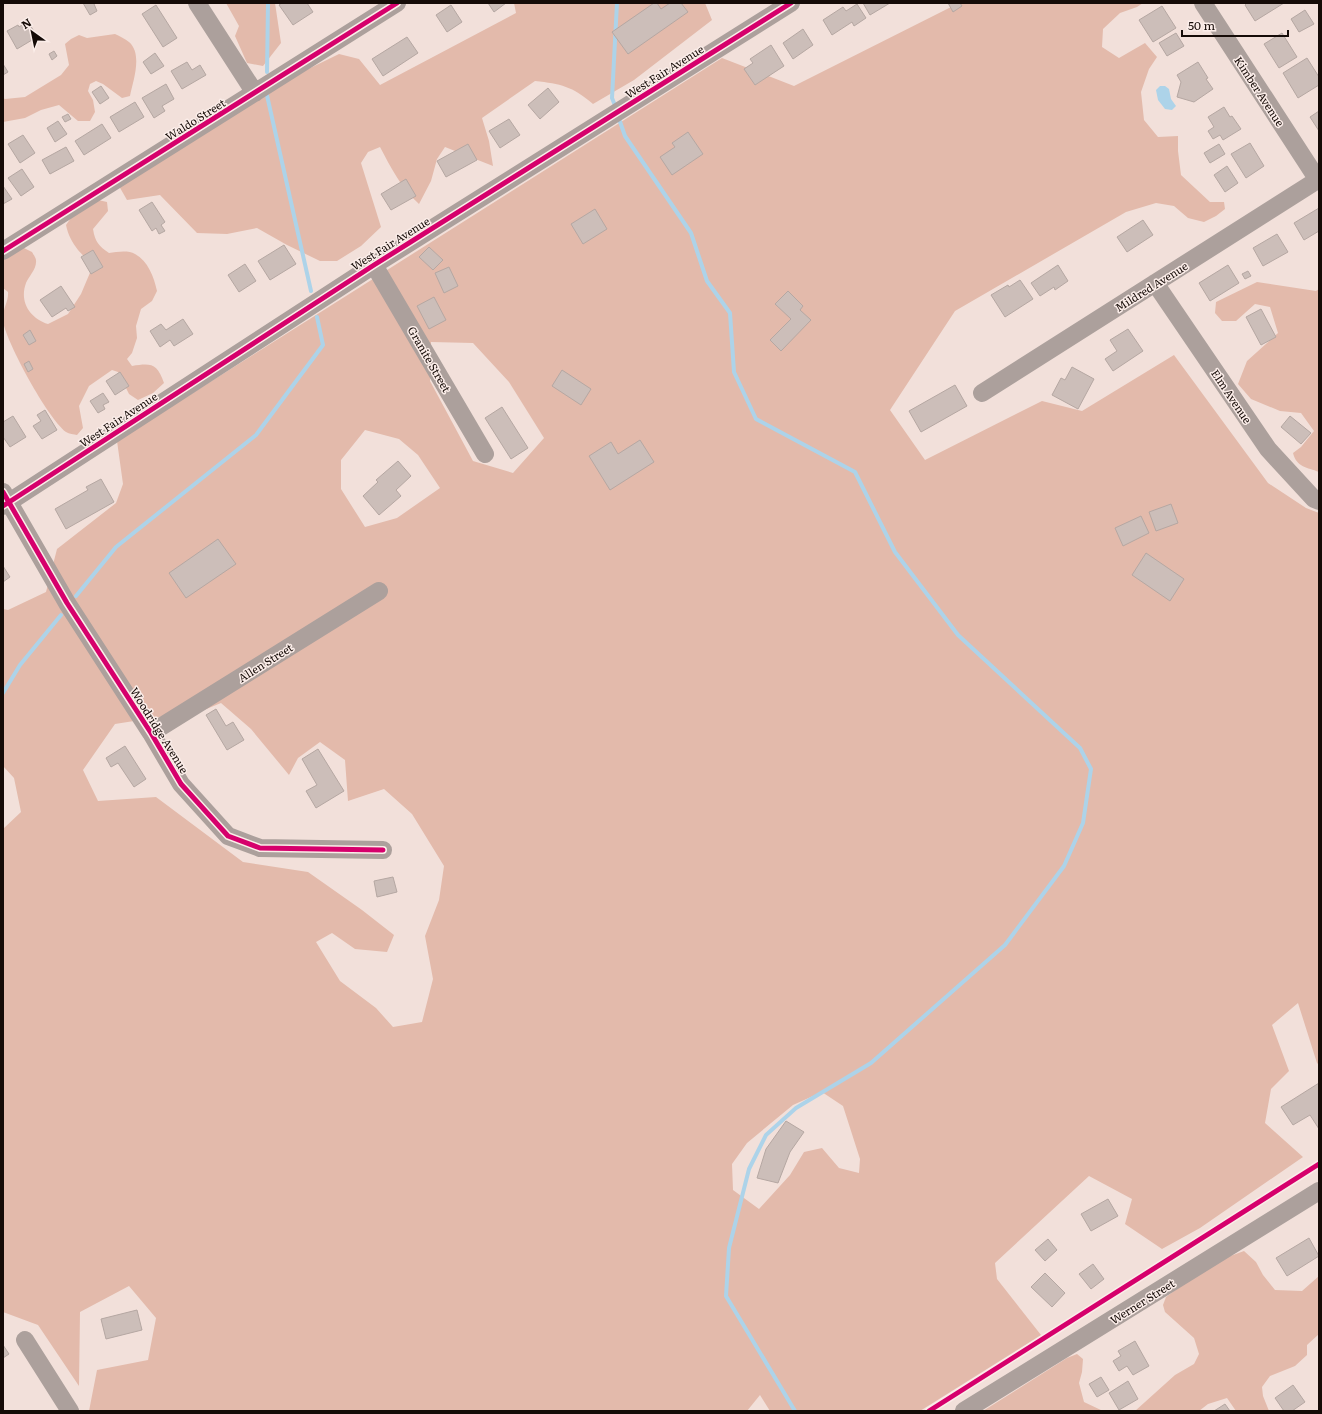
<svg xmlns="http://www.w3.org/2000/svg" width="1322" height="1414" font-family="Literata,serif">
<rect width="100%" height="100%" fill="#f2e0da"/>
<path fill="#e3baab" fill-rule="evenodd" d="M 226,3 L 275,3 L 281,43 L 263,66 L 247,63 L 235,36 L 239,26 Z
M 514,3 L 705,3 L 712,20 L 634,80 L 593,104 C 572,86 561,84 535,81 L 482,118 L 489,141 L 493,166 L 445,147 L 437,159 L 431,181 L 419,204 C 402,189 391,168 380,147 L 368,152 L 361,163 L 381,227 L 361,246 L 337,261 L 320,261 L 287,245 L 257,228 L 227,234 L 197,233 L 160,195 L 127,200 L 119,186 L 296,75 L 339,54 L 359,59 L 380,85 L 516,13 Z
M 959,3 L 1143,3 L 1137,7 L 1120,13 L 1103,29 L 1102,47 L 1119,58 L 1145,43 L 1157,57 L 1149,69 L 1141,92 L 1144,120 L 1158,137 L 1178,136 L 1178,151 L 1181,175 L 1210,202 L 1224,202 L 1225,209 L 1216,216 L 1204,222 L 1188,218 L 1174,206 L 1156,203 L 1126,212 L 955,311 L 890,410 L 925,460 L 1042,401 L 1082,411 L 1174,355 L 1268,483 L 1306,508 L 1319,513 L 1319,1065 L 1317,1063 L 1298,1003 L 1272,1025 L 1289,1071 L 1271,1089 L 1265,1123 L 1303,1157 L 1200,1228 L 1162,1249 L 1125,1224 L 1132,1199 L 1089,1176 L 995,1263 L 997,1279 L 1041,1335 L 920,1411 L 770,1411 L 760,1395 L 747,1411 L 89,1411 L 97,1370 L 148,1360 L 156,1318 L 129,1286 L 80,1312 L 79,1386 L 38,1325 L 3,1312 L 3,829 L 21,812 L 14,778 L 3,766 L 3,609 L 8,610 L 46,592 L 57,549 L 116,503 L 123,484 L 117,441 L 722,58 L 794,86 ZM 431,342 L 473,343 L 509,382 L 544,438 L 513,473 L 473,461 L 430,381 ZM 365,430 L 399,439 L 418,455 L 440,488 L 397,518 L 365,527 L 341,489 L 341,460 ZM 221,703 L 251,729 L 289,775 L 298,758 L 320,742 L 345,760 L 348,801 L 384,789 L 412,814 L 444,866 L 439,900 L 425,936 L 433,979 L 422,1022 L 393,1027 L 376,1008 L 340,981 L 316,942 L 332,933 L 355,949 L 387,952 L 394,935 L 362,910 L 308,872 L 243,862 L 156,797 L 98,801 L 83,770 L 115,724 L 204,710 ZM 822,1092 L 843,1106 L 860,1159 L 859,1173 L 839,1168 L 822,1148 L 804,1152 L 790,1175 L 759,1209 L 733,1190 L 732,1164 L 747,1143 L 793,1105 Z
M 115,34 C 120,36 125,39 129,42 C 143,54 133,81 130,96 L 122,98 L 103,84 L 96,81 L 90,84 L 88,91 L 93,100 L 95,112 L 90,121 L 78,121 L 59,105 L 41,110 L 25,118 L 3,122 L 3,98 L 5,99 L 25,97 L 61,75 L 69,65 L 65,44 L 71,39 L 79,35 L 87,38 Z
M 98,200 L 107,202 L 108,211 L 93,229 C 95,242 99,246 109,253 C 117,252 128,250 135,254 C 148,261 154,277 157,291 L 152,301 L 141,309 L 136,326 L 137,338 L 132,353 L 127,359 L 132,366 C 151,363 157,363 164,383 L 153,393 L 138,400 L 129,394 L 118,372 L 112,370 L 89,386 L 79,406 L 83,428 L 77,435 C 74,434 69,434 66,432 C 47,417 8,345 3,322 C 1,311 9,302 8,292 L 3,288 L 3,256 L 22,247 L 32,252 C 33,254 36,258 36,260 C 37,269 29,276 26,283 C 19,302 30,318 48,324 L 68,314 L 81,294 L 92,268 C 89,259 84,257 78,250 C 72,242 68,235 66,225 L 73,215 Z
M 1257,282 L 1316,291 L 1319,289 L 1319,472 C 1307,467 1297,468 1293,453 L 1301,447 L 1314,431 L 1301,413 L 1280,411 L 1251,399 L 1238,384 L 1247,361 L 1278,333 L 1270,307 L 1255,304 L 1236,321 L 1222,321 L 1215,313 L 1216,302 Z
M 1244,1251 L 1256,1262 L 1263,1275 L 1275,1290 L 1302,1291 L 1319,1276 L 1319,1334 L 1307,1345 L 1307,1355 L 1295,1366 L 1270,1376 L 1262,1387 L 1263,1396 L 1269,1411 L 1236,1411 L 1227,1398 L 1208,1404 L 1199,1411 L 1135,1411 L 1175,1375 L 1194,1364 L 1199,1354 L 1194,1338 L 1165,1312 L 1163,1305 L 1166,1297 L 1185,1283 L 1225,1258 Z
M 1077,1354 L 1083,1359 L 1082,1372 L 1079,1383 L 1084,1402 L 1103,1411 L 983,1411 L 1067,1358 Z"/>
<path fill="#add3e9" d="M 1160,86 L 1165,86 L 1169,89 L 1171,99 L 1176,106 L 1172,110 L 1165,109 L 1158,100 L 1156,90 Z"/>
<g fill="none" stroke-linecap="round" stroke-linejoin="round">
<path stroke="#add3e9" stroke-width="4" d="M 267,72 L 268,3
M 266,91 L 311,291
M 616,108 L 612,98 L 617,3
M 618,116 L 625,136 L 691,233 L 707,281 L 730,313 L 734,372 L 756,419 L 855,472 L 895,552 L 958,635 L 1080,748 L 1091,769 L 1083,823 L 1064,866 L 1005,945 L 871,1063 L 796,1108 L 766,1135 L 749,1169 L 729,1248 L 726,1296 L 795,1411
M 76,596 L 116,547 L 256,435 L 323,345 L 317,317
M 3,693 L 20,665 L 61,615"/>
</g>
<path fill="#ccbeb9" stroke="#b5a7a2" d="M 83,3 L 96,3 L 94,4 L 97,11 L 90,15 Z
M 282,3 L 307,3 L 313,12 L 293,25 L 279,5 Z
M 488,3 L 506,3 L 494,12 Z
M 654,3 L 657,3 L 661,9 L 670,3 L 681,3 L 688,12 L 628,54 L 612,32 Z
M 863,3 L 890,3 L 870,15 Z
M 948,3 L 960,3 L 962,6 L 953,12 Z
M 1247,3 L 1284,3 L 1255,21 L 1245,5 Z
M 857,4 L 866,18 L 854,26 L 852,22 L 832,35 L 823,20 L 843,7 L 846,11 Z
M 156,5 L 177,38 L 163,47 L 142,14 Z
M 451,5 L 462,22 L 447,32 L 436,15 Z
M 1162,6 L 1176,28 L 1153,42 L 1139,20 Z
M 1305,10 L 1314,24 L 1299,32 L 1291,19 Z
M 28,21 L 37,37 L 17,49 L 7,31 L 18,25 L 19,27 Z
M 803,29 L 813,45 L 793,59 L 783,43 Z
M 1176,33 L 1184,46 L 1167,56 L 1159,43 Z
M 1282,33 L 1297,57 L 1279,68 L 1264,44 Z
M 407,37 L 418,53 L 383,76 L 372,59 Z
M 771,45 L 784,66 L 755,85 L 744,69 L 753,63 L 750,59 Z
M 54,51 L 57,56 L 52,60 L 49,54 Z
M 155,53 L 164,66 L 151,74 L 143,62 Z
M 1307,58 L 1319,77 L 1319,85 L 1298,98 L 1283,73 Z
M 187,62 L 192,70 L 200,65 L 206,75 L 182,89 L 171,71 Z
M 1198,62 L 1208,78 L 1206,79 L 1213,89 L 1194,102 L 1177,97 L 1181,82 L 1177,75 Z
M 3,64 L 8,72 L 3,75 Z
M 166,84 L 174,99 L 162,106 L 165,111 L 154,118 L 142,98 Z
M 101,86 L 109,98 L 100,104 L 92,92 Z
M 548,88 L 559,102 L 540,119 L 528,105 Z
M 135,102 L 144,117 L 119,132 L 110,117 Z
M 1224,107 L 1230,117 L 1232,116 L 1241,129 L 1223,140 L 1220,135 L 1213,139 L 1208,131 L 1214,127 L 1208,117 Z
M 1319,111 L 1319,131 L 1310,117 Z
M 68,114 L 71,119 L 65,122 L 62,117 Z
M 509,119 L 520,135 L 500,148 L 489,131 Z
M 58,121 L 67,134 L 55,142 L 47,128 Z
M 102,124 L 111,138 L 84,155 L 75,141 Z
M 688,132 L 703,154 L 672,175 L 660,157 L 675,147 L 672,143 Z
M 23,135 L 35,153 L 20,163 L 8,144 Z
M 1250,143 L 1264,166 L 1246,178 L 1231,154 Z
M 468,144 L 477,160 L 446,177 L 437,161 Z
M 1219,144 L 1225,154 L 1210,163 L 1204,153 Z
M 66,147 L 74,161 L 50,174 L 42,160 Z
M 1227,166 L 1238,183 L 1225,192 L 1214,175 Z
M 22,169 L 34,187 L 21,196 L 8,178 Z
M 406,179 L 416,196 L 391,210 L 381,194 Z
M 3,186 L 12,199 L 3,204 Z
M 152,202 L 165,222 L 161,225 L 165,231 L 159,234 L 156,228 L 152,231 L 139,210 Z
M 1319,208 L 1319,231 L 1304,240 L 1294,223 Z
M 595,209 L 607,229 L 583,244 L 571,224 Z
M 1143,220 L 1153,235 L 1127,252 L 1117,237 Z
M 1277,234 L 1288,252 L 1263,266 L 1253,248 Z
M 284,245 L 296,264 L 270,280 L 258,261 Z
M 429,247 L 443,260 L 433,270 L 419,257 Z
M 93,250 L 103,267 L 91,274 L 81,257 Z
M 245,264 L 256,281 L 239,292 L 228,275 Z
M 1058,265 L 1068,281 L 1055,290 L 1054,287 L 1040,296 L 1031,283 Z
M 1228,265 L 1239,283 L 1210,301 L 1199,283 Z
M 449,267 L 458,286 L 444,293 L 435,273 Z
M 1248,271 L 1251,276 L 1245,279 L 1242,274 Z
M 1020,280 L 1033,299 L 1005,317 L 991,295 L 1008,285 L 1009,287 Z
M 61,286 L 75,307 L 68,311 L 66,308 L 52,317 L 40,300 Z
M 788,291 L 803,306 L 800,310 L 811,320 L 781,351 L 770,340 L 791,319 L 775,304 Z
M 434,297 L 446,320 L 429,329 L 417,306 Z
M 1261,309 L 1276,337 L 1261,345 L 1246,317 Z
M 183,319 L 193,334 L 174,346 L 170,340 L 160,347 L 150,331 L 161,324 L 166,330 Z
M 1128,329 L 1143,351 L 1113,371 L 1105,359 L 1117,351 L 1110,340 Z
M 30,330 L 36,341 L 29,345 L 23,335 Z
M 29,361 L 33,369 L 28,372 L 24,364 Z
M 1072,367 L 1094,379 L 1078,409 L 1052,395 L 1061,378 L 1065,380 Z
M 562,370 L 591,389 L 581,405 L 552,386 Z
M 120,372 L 129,386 L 115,395 L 106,381 Z
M 955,385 L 967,406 L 921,432 L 909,411 Z
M 103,393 L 109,402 L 103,405 L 105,409 L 98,413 L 90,401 Z
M 502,407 L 528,448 L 511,459 L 485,418 Z
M 45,410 L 57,430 L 42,439 L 33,426 L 41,421 L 37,415 Z
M 13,416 L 26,437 L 10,447 L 3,437 L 3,422 Z
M 1290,416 L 1311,433 L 1301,444 L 1281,427 Z
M 640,440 L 654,462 L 610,490 L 589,456 L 611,442 L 618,454 Z
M 398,461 L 411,476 L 396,490 L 401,496 L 379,515 L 363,496 L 378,482 L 376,480 Z
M 101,479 L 114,502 L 66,529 L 55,509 L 88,490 L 86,487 Z
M 1171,504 L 1178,523 L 1156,531 L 1149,512 Z
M 1141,516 L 1149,533 L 1123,546 L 1115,528 Z
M 218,539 L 236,564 L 186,598 L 169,573 Z
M 1146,553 L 1184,579 L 1170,601 L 1132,575 Z
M 3,566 L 10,577 L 3,582 Z
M 216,709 L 226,726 L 233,722 L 244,740 L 227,750 L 206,715 Z
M 125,746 L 146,779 L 134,787 L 118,763 L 111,767 L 106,758 Z
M 318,749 L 344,791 L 316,808 L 306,791 L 317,785 L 302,759 Z
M 393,877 L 397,892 L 377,897 L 374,881 Z
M 1319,1083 L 1319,1129 L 1310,1115 L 1293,1125 L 1281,1107 Z
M 786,1121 L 804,1132 L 790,1152 L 778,1183 L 757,1178 L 766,1149 Z
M 1108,1199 L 1118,1216 L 1091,1231 L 1081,1214 Z
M 1309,1238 L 1319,1256 L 1287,1276 L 1276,1258 Z
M 1048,1239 L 1057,1250 L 1045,1261 L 1035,1250 Z
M 1093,1264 L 1104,1279 L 1091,1289 L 1079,1274 Z
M 1045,1273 L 1065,1293 L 1052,1307 L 1031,1287 Z
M 137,1310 L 142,1330 L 106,1339 L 101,1319 Z
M 1135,1341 L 1149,1366 L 1133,1375 L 1127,1366 L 1119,1371 L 1113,1361 L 1121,1356 L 1118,1351 Z
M 3,1345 L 9,1354 L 3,1358 Z
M 1101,1377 L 1109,1390 L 1097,1397 L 1089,1384 Z
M 1128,1381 L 1138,1399 L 1119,1410 L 1109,1393 Z
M 1293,1385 L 1305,1402 L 1292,1411 L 1284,1411 L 1275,1398 Z
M 1225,1404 L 1230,1411 L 1214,1411 Z"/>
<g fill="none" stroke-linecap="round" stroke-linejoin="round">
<path stroke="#aca09c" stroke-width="18" d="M 197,3 L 255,93
M 1203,3 L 1318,180
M 3,251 L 397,3
M 374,265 L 485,454
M 1155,283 L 1268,449 L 1314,499 L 1319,501
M 982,393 L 1319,179
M 3,492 L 67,603 L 151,733 L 181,784 L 228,836 L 260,848 L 383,850
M 3,506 L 374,265 L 791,3
M 151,733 L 379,591
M 25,1340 L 70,1411
M 964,1411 L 1319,1191"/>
<defs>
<path id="cycleway" d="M 3,251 L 397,3
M 3,492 L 67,603 L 151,733 L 181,784 L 228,836 L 260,848 L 383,850
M 3,506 L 374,265 L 791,3
M 929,1411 L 1319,1164"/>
</defs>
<use href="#cycleway" stroke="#fbede9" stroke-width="8"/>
<use href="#cycleway" stroke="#d6006c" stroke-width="5"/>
</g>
<g text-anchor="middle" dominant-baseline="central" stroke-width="3" stroke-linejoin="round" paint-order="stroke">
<g font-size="11" fill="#150b07" stroke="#fbede9">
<text transform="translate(664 71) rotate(-32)">West Fair Avenue</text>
<text transform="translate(1260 91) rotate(57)">Kimber Avenue</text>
<text transform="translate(195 119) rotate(-32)">Waldo Street</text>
<text transform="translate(390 243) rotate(-32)">West Fair Avenue</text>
<text transform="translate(1151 286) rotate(-32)">Mildred Avenue</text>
<text transform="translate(430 359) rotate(60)">Granite Street</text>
<text transform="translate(1232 396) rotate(56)">Elm Avenue</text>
<text transform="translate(118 419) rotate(-33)">West Fair Avenue</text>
<text transform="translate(265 662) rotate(-32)">Allen Street</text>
<text transform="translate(160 730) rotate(58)">Woodridge Avenue</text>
<text transform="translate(1142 1301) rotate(-32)">Werner Street</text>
</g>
</g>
<rect width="1322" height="1414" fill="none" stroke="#150b07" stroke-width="8"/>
<g transform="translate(32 32) rotate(327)" stroke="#fbede9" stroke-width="3" paint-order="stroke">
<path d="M0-3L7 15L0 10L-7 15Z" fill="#150b07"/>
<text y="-6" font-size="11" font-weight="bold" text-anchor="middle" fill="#150b07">N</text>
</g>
<path d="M1182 30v6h106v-6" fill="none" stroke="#150b07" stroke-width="2"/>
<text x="1188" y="30" font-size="12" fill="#150b07" stroke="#fbede9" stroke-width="3" paint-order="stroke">50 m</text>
</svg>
